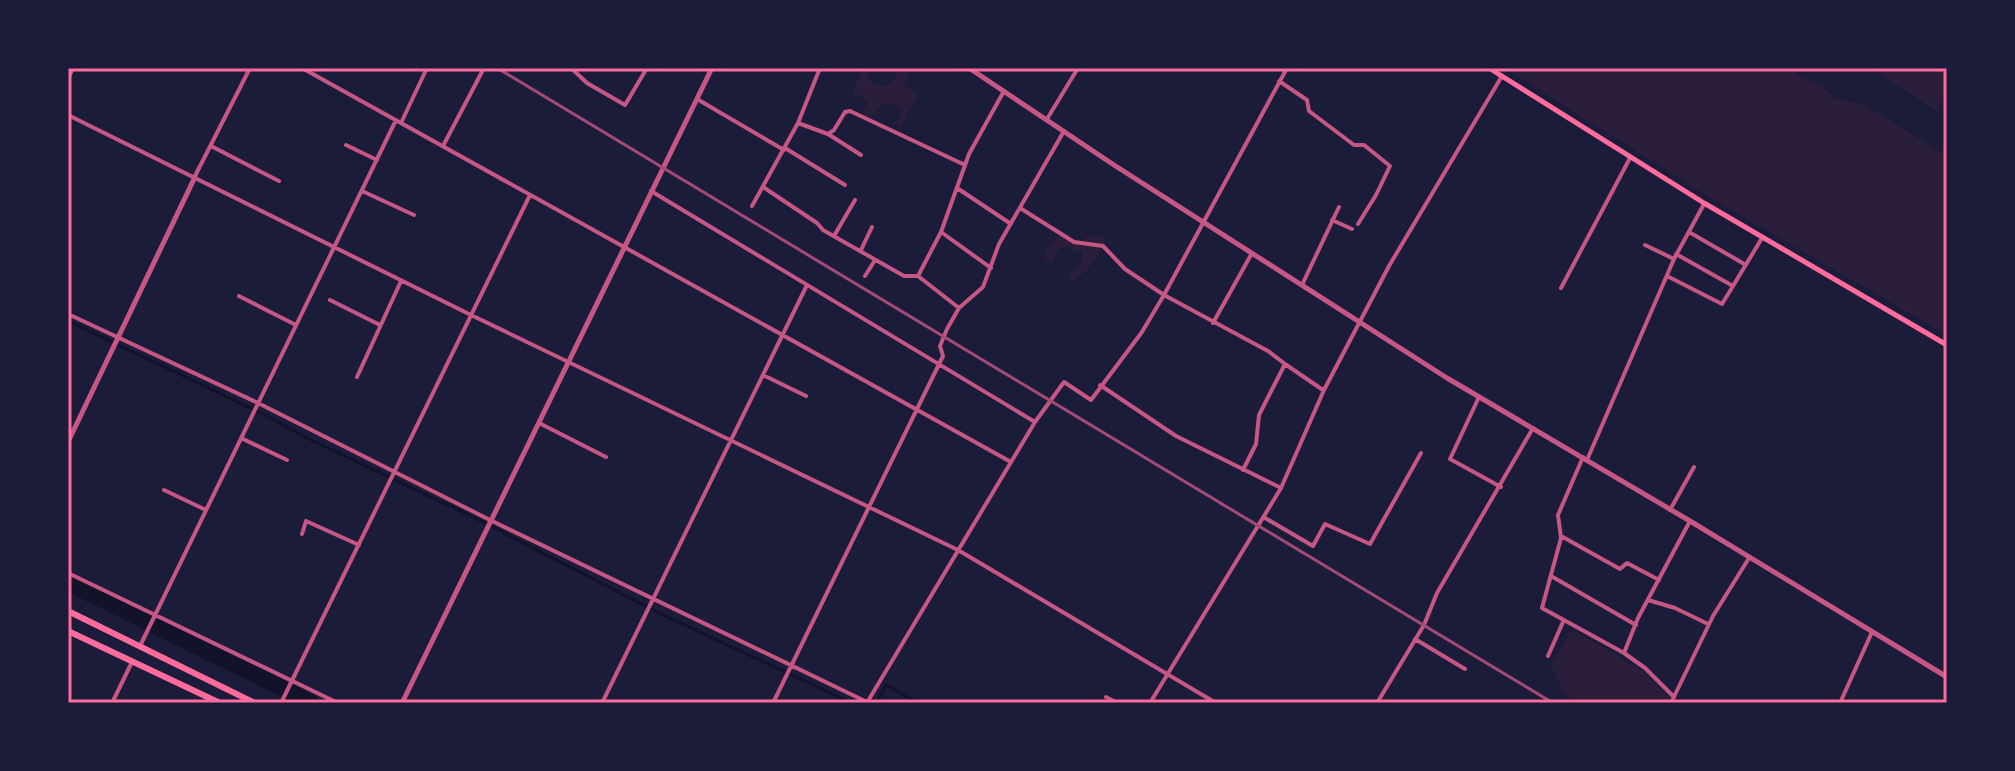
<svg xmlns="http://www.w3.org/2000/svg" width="2015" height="771" font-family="Manrope,sans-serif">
<rect width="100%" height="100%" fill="#1b1b3a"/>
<path fill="#2a1e3b" d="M 862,68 L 869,68 L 868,80 L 883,87 L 891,84 L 900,68 L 910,71 L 904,84 L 918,95 L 900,128 L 896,126 L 901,111 L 896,104 L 881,105 L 874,115 L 862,113 L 869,101 L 852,93 Z
M 1505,68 L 1792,68 L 1792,71 C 1806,83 1824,83 1835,99 L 1865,105 L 1947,156 L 1947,335 L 1709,197 Z
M 1870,68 L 1947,68 L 1947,88 L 1937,111 Z
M 1089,234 L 1106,238 C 1101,255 1088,272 1073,281 L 1068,277 L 1083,259 L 1082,251 L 1077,252 L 1064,246 L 1058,250 L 1053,261 L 1046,260 L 1045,252 L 1058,236 C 1068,236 1073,242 1083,241 Z
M 1572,630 L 1643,671 L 1670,699 L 1667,703 L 1575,703 L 1563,693 L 1551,665 Z"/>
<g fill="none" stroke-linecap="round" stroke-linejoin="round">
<path stroke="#12122b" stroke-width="3" d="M 68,321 L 265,415 L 305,437 L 481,521 L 661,614 L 852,703
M 876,703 L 886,685 L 918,703"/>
<path stroke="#12122b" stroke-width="16" d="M 68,583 L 312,703"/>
<path stroke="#c65784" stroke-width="4" d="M 302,68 L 1011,462
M 571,68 L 587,83 L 625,105 L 647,68
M 68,79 L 73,68
M 1279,81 L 1307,100 L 1309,111 L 1354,145 L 1364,145 L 1390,166 L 1376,195 L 1358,224
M 697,99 L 784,150
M 68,115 L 471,315 L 958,550 L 1216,703
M 1047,119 L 1078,68
M 401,123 L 427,68
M 798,123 L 828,134 L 861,155
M 828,134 L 834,130 L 845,112 L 850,111 L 965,165
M 346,145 L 377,160
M 211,146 L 279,181
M 443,146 L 484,68
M 785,148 L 845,185
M 195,176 L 250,68
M 763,187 L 817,223 L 823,230 L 904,276 L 918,276
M 957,188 L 1011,224
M 362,191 L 414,215
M 651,191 L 1035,422
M 752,206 L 798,123 L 820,68
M 1020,208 L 1074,242 L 1103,246 L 1125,269 L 1164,295 L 1268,351 L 1285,364
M 1332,220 L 1352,229
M 941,232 L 991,268
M 1689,232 L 1746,265
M 834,236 L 855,200
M 1645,245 L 1674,259
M 861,250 L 872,227
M 1676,254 L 1733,286 L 1762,238
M 865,276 L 875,260
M 1667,276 L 1722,304 L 1733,286
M 1302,285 L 1339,207
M 1561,288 L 1630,158
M 239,296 L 296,325
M 330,300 L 380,325
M 959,308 L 918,276 L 941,232 L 969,154 L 1004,91
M 68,314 L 258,403 L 490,520 L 867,702
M 1213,323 L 1252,253
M 763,375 L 806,396
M 357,377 L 401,281
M 1100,385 L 1176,436 L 1281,488
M 1479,397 L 1450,459 L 1501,487
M 539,423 L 606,457
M 241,438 L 287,460
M 1583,457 L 1558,515 L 1561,538 L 1542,608 L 1624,653
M 1587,460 L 1674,259 L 1704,204
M 1243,470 L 1256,444 L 1259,415 L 1285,364 L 1323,390
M 164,490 L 206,510
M 1670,510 L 1694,467
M 1265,518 L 1313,546 L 1325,524 L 1370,544 L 1421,453
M 302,534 L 306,521 L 359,545
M 1561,536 L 1620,569 L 1627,563 L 1659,580
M 68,573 L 338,703
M 1551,576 L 1636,625
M 1648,600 L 1675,608 L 1708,624
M 1415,639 L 1465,669
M 140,646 L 396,120
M 1548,656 L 1563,622
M 1106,697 L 1117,703
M 1674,697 L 1645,668 L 1624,653 L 1638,618 L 1690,521
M 868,701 L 1035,422 L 1064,382 L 1091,400 L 1142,332 L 1164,295 L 1287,68
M 112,703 L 132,662
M 281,703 L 530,195
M 602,703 L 807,285
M 773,703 L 943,356 L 940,346 L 947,329 L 959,308 L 983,287 L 999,244 L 1064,131
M 1150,703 L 1281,488 L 1324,390 L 1389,266 L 1502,76
M 1377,703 L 1424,625 L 1437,593 L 1533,428
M 1671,703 L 1713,616 L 1749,558
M 1840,703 L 1872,632"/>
<path stroke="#c65784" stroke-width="5" d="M 969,68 L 1114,165 L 1447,378 L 1690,521 L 1947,677
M 68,442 L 195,177
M 402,703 L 712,68"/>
<path stroke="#ff6b9d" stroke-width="5" d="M 1489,68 L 1704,203 L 1947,345"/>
<path stroke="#ff6b9d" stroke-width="6" d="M 68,611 L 255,703
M 68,631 L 220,703"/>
<path stroke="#a44b75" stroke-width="3" d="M 497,68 L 1553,703"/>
</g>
<rect width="2015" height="771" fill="none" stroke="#1b1b3a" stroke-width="140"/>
<rect x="70" y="70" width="1875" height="631" fill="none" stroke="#ff6b9d" stroke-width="3"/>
</svg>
